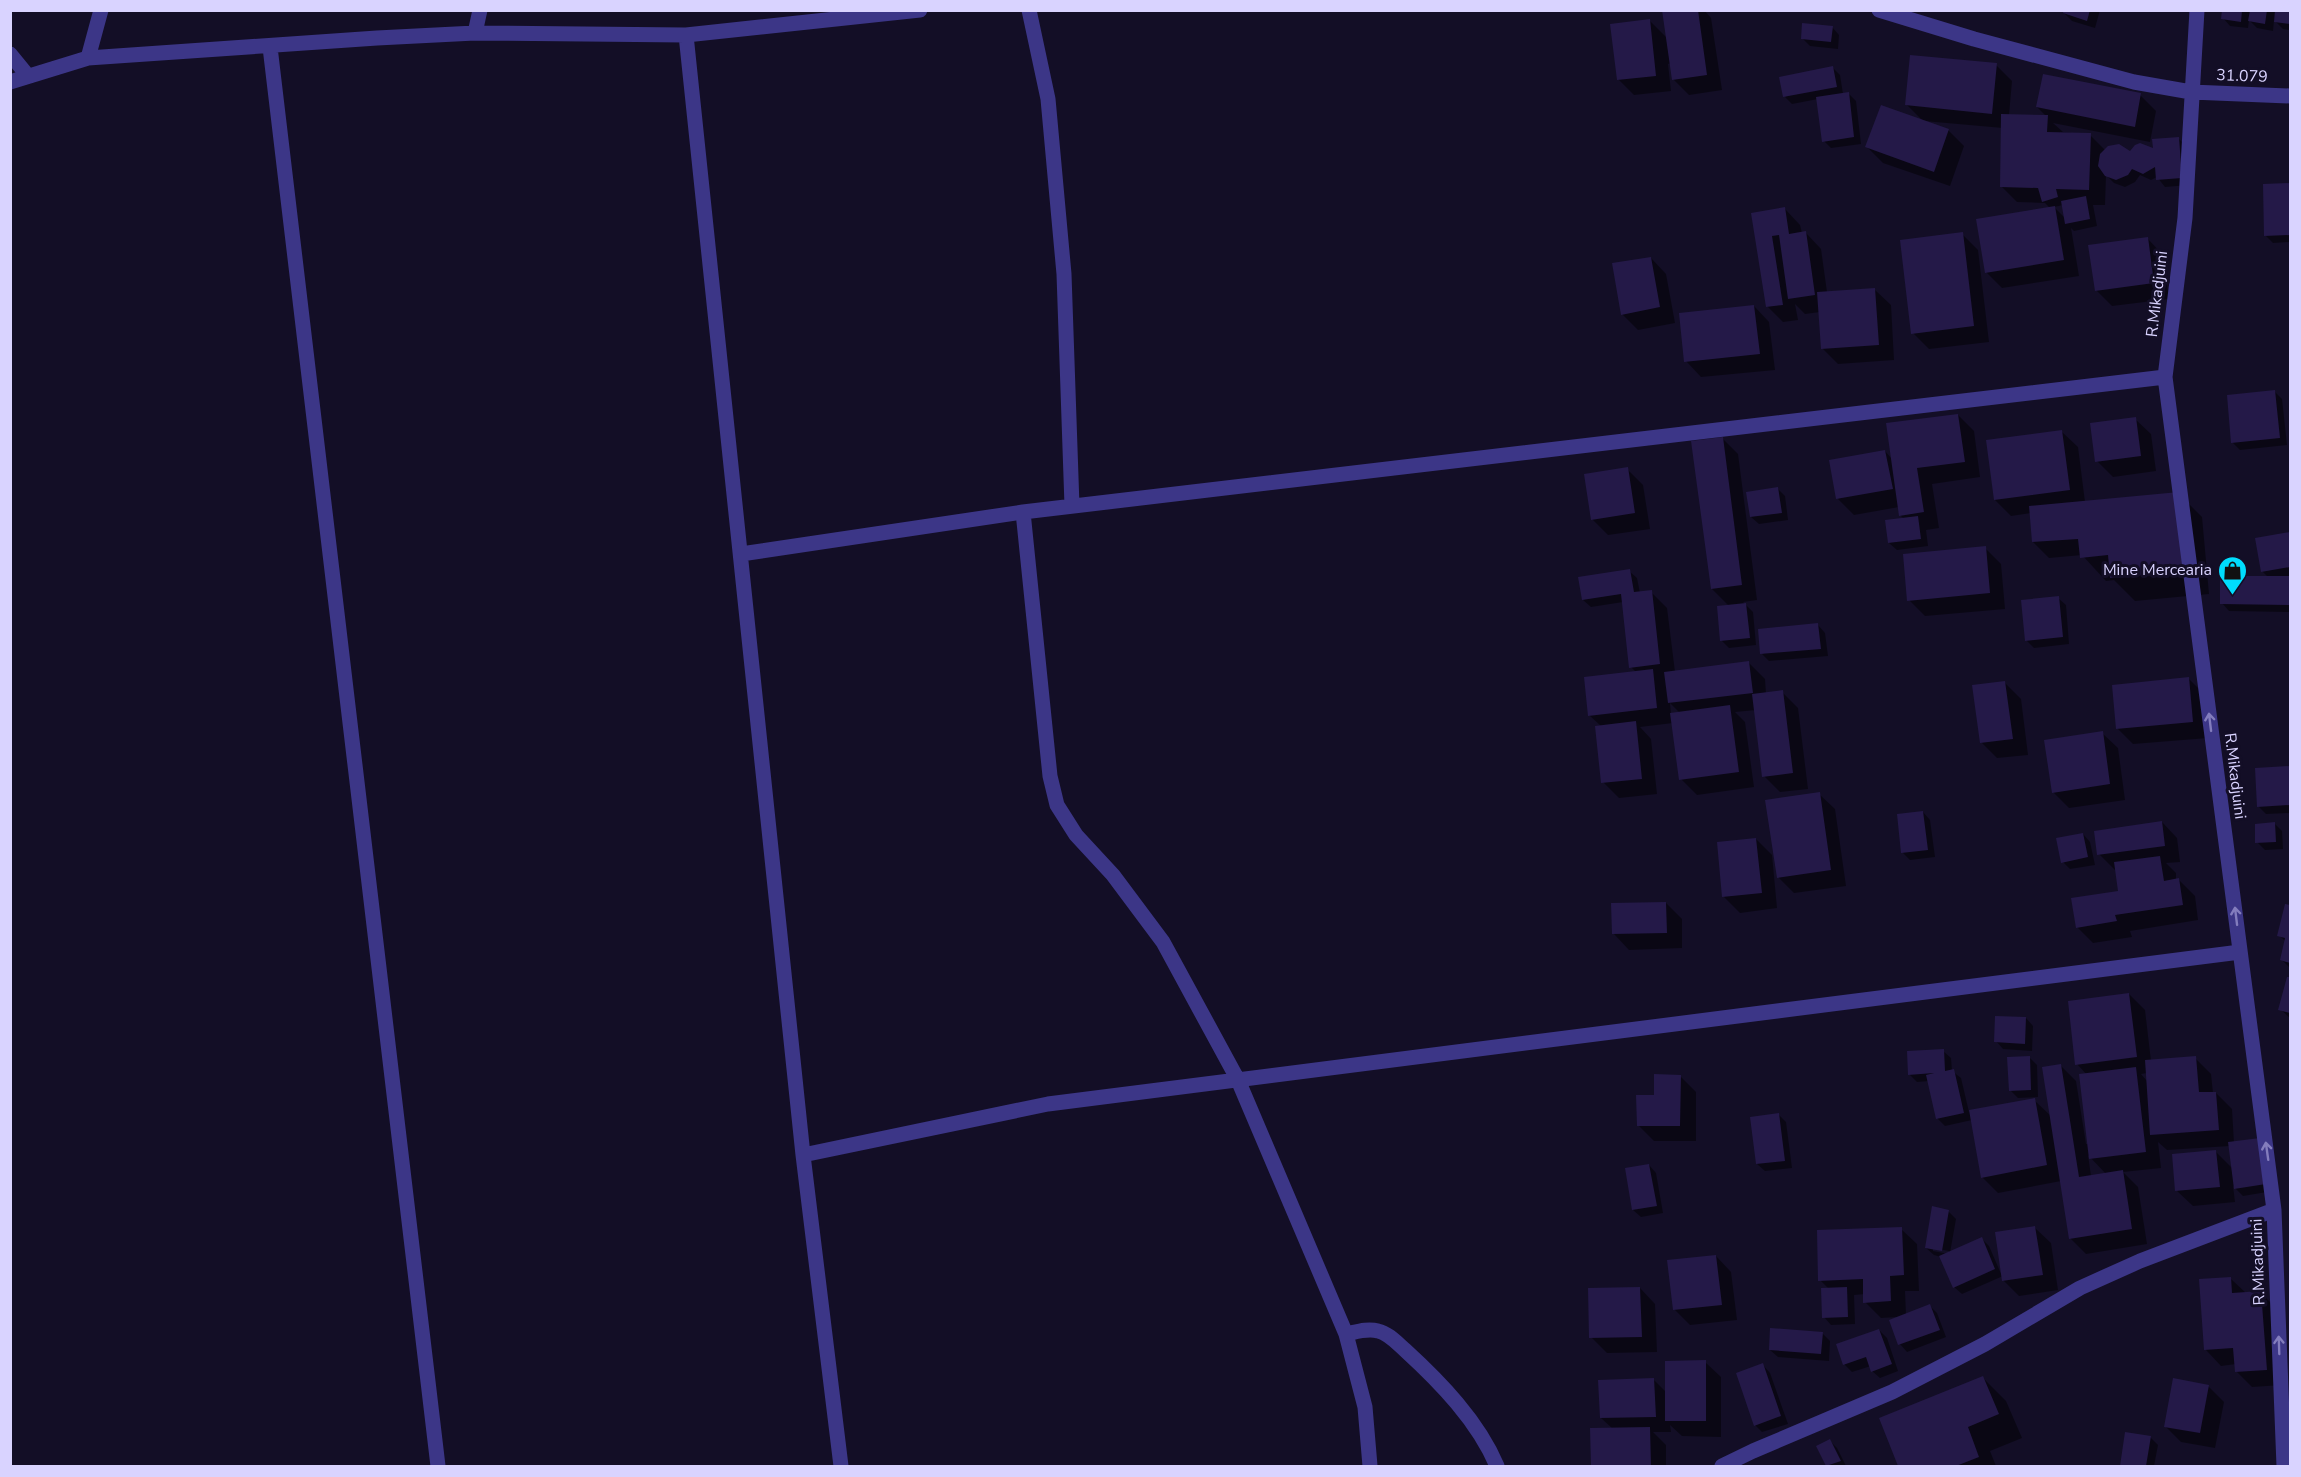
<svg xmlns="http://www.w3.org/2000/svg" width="2301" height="1477" font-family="'Nunito Sans',sans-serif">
<rect width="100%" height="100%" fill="#130e26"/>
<path fill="#0007" fill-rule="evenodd" d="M 1663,10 L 1704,10 L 1711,18 L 1722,90 L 1689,95 L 1673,79 L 1671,63 L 1668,64 L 1671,91 L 1634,95 L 1618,79 L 1650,21 L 1668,39 Z
M 2065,10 L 2100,10 L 2095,28 L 2072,21 L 2064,13 Z
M 2224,10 L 2290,10 L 2290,30 L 2283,29 L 2274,20 L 2273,31 L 2257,28 L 2249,20 L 2248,28 L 2230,26 L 2223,18 Z
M 1832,27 L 1839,35 L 1838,49 L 1810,46 L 1802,38 Z
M 1996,65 L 2012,81 L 2009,115 L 2047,117 L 2037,107 L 2140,95 L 2156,111 L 2150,142 L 2053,123 L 2063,132 L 2090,135 L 2105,150 L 2130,153 L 2155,150 L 2178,138 L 2186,146 L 2189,185 L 2165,187 L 2157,177 L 2151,180 L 2140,175 L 2135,182 L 2125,187 L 2114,183 L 2106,175 L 2105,205 L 2093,205 L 2097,226 L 2074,231 L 2071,228 L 2079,276 L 2002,288 L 1986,272 L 2050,208 L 2045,203 L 2017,202 L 2001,186 L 2003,128 L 1924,121 L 1948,130 L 1964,146 L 1950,186 L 1883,163 L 1867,147 L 1924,122 L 1907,105 ZM 2063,205 L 2066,219 L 2054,207 Z
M 1833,68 L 1840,75 L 1843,94 L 1848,93 L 1856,101 L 1861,144 L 1831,148 L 1824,141 L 1818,99 L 1792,104 L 1785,97 Z
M 2265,185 L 2290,185 L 2290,242 L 2273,243 L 2265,235 Z
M 1785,209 L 1800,225 L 1802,233 L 1806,233 L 1821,249 L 1827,292 L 1875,290 L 1891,305 L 1894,360 L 1838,364 L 1822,348 L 1820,312 L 1805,314 L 1795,304 L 1798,320 L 1783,322 L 1767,306 L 1753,214 Z
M 1962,234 L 1978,250 L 1989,342 L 1929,349 L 1913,333 Z
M 2148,239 L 2163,255 L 2169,299 L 2112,306 L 2096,290 Z
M 1651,258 L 1666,274 L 1675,323 L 1638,330 L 1622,314 Z
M 1754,306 L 1769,322 L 1775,370 L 1701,377 L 1686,361 Z
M 2275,392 L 2282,399 L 2287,445 L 2240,450 L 2233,443 Z
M 1958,415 L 1974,431 L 1980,477 L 1932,484 L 1939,528 L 1926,530 L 1928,546 L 1897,550 L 1889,543 L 1904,519 L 1900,515 L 1899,507 L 1854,515 L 1838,499 L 1885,451 L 1892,459 Z
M 2135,419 L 2151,434 L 2156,471 L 2113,477 L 2097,461 Z
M 2062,432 L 2078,447 L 2085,502 L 2178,493 L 2202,517 L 2209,594 L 2135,601 L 2114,580 L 2106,581 L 2082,555 L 2049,558 L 2033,542 L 2031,513 L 2011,516 L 1995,500 Z
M 1722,438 L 1738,454 L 1757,600 L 1743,602 L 1753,612 L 1756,645 L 1729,648 L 1721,640 L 1729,606 L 1712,589 Z
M 1627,469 L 1643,485 L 1650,529 L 1608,535 L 1592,519 Z
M 1777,488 L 1785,496 L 1788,520 L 1759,524 L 1751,517 Z
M 2290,533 L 2290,576 L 2287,576 L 2290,578 L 2290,612 L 2229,611 L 2222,603 L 2269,578 L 2262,571 L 2257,539 Z
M 1985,548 L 2001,564 L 2005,609 L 1925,616 L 1909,600 Z
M 1629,571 L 1637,578 L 1640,593 L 1651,592 L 1667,608 L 1675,672 L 1749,663 L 1765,679 L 1766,694 L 1782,692 L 1798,708 L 1808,789 L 1780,792 L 1764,776 L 1756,710 L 1735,712 L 1745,722 L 1754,787 L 1697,795 L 1681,779 L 1673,723 L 1640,727 L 1651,739 L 1657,794 L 1619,798 L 1603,782 L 1601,726 L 1589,715 L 1636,672 L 1631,667 L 1623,602 L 1591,607 L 1583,600 ZM 1670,703 L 1680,713 L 1671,714 Z
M 2058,598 L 2066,605 L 2069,644 L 2034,648 L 2026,640 Z
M 1818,625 L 1825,633 L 1828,656 L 1769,661 L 1762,654 Z
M 2189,679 L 2205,695 L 2208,738 L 2133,744 L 2117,728 Z
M 2005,683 L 2021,699 L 2028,755 L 1997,758 L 1981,742 Z
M 2102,733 L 2118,748 L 2125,800 L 2069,808 L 2053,792 Z
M 2290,768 L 2290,813 L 2266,814 L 2258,806 L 2256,769 Z
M 1819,794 L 1835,809 L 1846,886 L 1794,893 L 1779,878 Z
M 1923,812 L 1930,820 L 1935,857 L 1910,860 L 1903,853 Z
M 2162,822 L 2177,838 L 2180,862 L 2166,863 L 2176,873 L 2176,880 L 2179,880 L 2195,896 L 2198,920 L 2130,931 L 2132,937 L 2093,943 L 2077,927 L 2120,892 L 2117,870 L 2115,870 L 2099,854 Z
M 2275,824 L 2282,831 L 2283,849 L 2265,850 L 2257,842 Z
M 2083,834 L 2090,842 L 2095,865 L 2070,869 L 2063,862 Z
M 1756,839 L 1772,855 L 1777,908 L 1740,913 L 1724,897 Z
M 1666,903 L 1682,919 L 1682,948 L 1629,950 L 1614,934 Z
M 2286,906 L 2290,907 L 2290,968 L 2282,960 L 2286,942 L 2279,935 Z
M 2288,978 L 2290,979 L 2290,1018 L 2280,1009 Z
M 2129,994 L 2145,1010 L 2151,1061 L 2195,1058 L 2211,1074 L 2213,1093 L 2216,1093 L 2232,1109 L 2234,1143 L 2273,1191 L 2243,1196 L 2233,1186 L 2235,1202 L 2193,1206 L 2177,1191 L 2215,1151 L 2233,1169 L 2230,1146 L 2167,1150 L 2158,1142 L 2161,1168 L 2123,1172 L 2138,1187 L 2147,1244 L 2086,1254 L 2070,1238 L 2061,1181 L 1998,1193 L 1982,1177 L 1972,1120 L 1945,1126 L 1938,1119 L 1929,1081 L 1917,1082 L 1909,1074 L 1943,1051 L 1951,1058 L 1952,1071 L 1961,1078 L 1969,1112 L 2034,1100 L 2052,1117 L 2060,1065 L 2076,1081 L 2086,1144 L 2089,1144 L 2087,1075 L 2077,1064 ZM 2147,1073 L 2147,1081 L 2141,1074 ZM 2088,1155 L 2106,1174 L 2091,1176 Z
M 2026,1018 L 2033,1026 L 2032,1051 L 2003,1049 L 1996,1041 Z
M 2029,1057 L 2037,1065 L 2038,1097 L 2018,1098 L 2011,1091 Z
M 1680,1076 L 1696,1092 L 1696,1141 L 1654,1141 L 1638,1125 L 1655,1097 Z
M 1779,1115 L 1786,1122 L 1792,1168 L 1765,1171 L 1757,1164 Z
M 1649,1165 L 1656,1173 L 1663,1213 L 1641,1217 L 1633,1210 Z
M 1948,1211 L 1956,1219 L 1950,1253 L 1982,1239 L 1989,1246 L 2002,1276 L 2035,1228 L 2051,1243 L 2058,1290 L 2019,1296 L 2003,1280 L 2003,1276 L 1962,1294 L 1954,1287 L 1941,1257 L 1934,1255 L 1926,1248 ZM 1933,1248 L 1949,1251 L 1949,1254 L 1933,1251 Z
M 1901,1229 L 1917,1244 L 1919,1291 L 1905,1291 L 1906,1315 L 1930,1306 L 1937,1313 L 1946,1337 L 1907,1352 L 1900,1344 L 1898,1317 L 1881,1318 L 1865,1302 L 1865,1294 L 1854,1295 L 1855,1324 L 1831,1325 L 1824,1317 L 1829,1289 L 1820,1280 Z
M 1716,1256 L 1731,1272 L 1737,1320 L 1690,1325 L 1674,1309 Z
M 2231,1279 L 2246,1293 L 2260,1292 L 2276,1308 L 2282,1385 L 2252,1387 L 2236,1371 L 2236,1364 L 2221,1366 L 2206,1350 Z
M 1640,1288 L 1655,1304 L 1657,1352 L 1607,1353 L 1591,1337 Z
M 1879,1330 L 1887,1338 L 1898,1371 L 1880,1378 L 1872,1371 L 1871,1366 L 1852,1372 L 1845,1365 L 1837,1345 Z
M 1822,1333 L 1830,1341 L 1829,1361 L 1778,1357 L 1770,1350 Z
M 1705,1362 L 1721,1377 L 1721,1437 L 1682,1436 L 1670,1425 L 1671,1432 L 1653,1432 L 1666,1445 L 1666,1466 L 1592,1466 L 1592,1429 L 1613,1429 L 1601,1418 L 1653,1379 L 1666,1392 Z
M 1763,1365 L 1770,1373 L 1788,1424 L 1762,1432 L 1755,1425 Z
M 1983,1378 L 2006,1401 L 2022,1438 L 1990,1451 L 1996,1466 L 1900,1466 L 1881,1418 Z
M 2208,1386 L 2224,1402 L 2215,1448 L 2181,1442 L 2165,1426 Z
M 2126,1434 L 2150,1437 L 2158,1445 L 2154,1466 L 2121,1466 Z
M 1830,1441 L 1837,1448 L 1846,1466 L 1828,1466 L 1818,1447 Z"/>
<path fill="#241948" d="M 1662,10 L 1698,10 L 1707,75 L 1672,80 Z
M 2064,10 L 2090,10 L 2087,21 L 2063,13 Z
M 2222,10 L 2242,10 L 2241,22 L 2221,19 Z
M 2250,10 L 2267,10 L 2265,24 L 2248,21 Z
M 2275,10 L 2290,10 L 2290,24 L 2274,22 Z
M 1650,19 L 1656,76 L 1617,80 L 1610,24 Z
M 1802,23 L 1833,26 L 1831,42 L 1801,39 Z
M 1910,55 L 1997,63 L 1992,114 L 1905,105 Z
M 1833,66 L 1837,87 L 1783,97 L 1779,77 Z
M 2043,74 L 2141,93 L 2135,127 L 2036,107 Z
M 1849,92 L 1854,137 L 1822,142 L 1816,97 Z
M 1881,105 L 1949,129 L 1934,172 L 1865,147 Z
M 2001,114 L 2048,115 L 2047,132 L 2091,133 L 2089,190 L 2056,189 L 2058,197 L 2042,202 L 2038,188 L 2000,187 Z
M 2179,137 L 2182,178 L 2156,180 L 2155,167 L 2143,174 L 2132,169 L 2128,175 L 2116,180 L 2105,176 L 2098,166 L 2100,154 L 2108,146 L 2119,144 L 2130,151 L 2135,145 L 2140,143 L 2153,148 L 2152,139 Z
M 2290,183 L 2290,235 L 2264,236 L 2263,184 Z
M 2086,196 L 2090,219 L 2065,224 L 2061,201 Z
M 2055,206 L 2064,260 L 1985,273 L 1976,219 Z
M 1785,207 L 1789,234 L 1806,231 L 1815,295 L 1788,299 L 1779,235 L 1772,236 L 1783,305 L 1766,307 L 1751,213 Z
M 1963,232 L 1974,326 L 1911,334 L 1900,240 Z
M 2148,237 L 2154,283 L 2095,291 L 2088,245 Z
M 1651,257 L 1660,307 L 1621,315 L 1612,263 Z
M 1875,288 L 1879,345 L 1821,349 L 1817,292 Z
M 1754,305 L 1760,354 L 1684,362 L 1679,313 Z
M 2275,390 L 2280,438 L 2231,443 L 2227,395 Z
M 1958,414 L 1965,462 L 1917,468 L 1924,512 L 1899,516 L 1886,423 Z
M 2136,417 L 2141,456 L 2095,462 L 2090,423 Z
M 2062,430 L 2070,490 L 1994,500 L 1986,440 Z
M 1723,437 L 1742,585 L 1711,589 L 1691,441 Z
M 1885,450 L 1893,489 L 1836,499 L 1829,460 Z
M 1628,467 L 1635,513 L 1591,520 L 1584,474 Z
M 1778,487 L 1782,513 L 1750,517 L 1746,492 Z
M 2179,492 L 2186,571 L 2110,578 L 2108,555 L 2080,558 L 2078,539 L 2032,542 L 2029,506 Z
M 1918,516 L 1921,539 L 1888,543 L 1885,520 Z
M 2290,532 L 2290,567 L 2261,572 L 2255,538 Z
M 1986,546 L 1990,593 L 1907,601 L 1903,554 Z
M 1630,569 L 1634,592 L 1652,590 L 1660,664 L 1629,668 L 1621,594 L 1582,600 L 1578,577 Z
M 2220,576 L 2290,576 L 2290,605 L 2220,604 Z
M 2059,596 L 2063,637 L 2025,641 L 2021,600 Z
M 1746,603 L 1750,638 L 1720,641 L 1717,606 Z
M 1818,623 L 1821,649 L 1760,654 L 1758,629 Z
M 1749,661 L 1753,693 L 1668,703 L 1664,672 Z
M 1653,669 L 1657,708 L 1588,716 L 1584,677 Z
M 2189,677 L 2193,722 L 2116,729 L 2112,685 Z
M 2005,681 L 2013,739 L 1980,743 L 1972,685 Z
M 1783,690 L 1793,773 L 1762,777 L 1752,694 Z
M 1730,705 L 1739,772 L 1679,780 L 1670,713 Z
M 1636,721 L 1642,779 L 1601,783 L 1595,726 Z
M 2103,731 L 2110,784 L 2052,793 L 2044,740 Z
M 2290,766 L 2290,805 L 2257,807 L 2255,768 Z
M 1820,792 L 1831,870 L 1777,878 L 1765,800 Z
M 1923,811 L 1928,850 L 1901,853 L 1897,814 Z
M 2162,821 L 2165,846 L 2097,855 L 2094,831 Z
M 2275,822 L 2276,842 L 2255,843 L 2255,824 Z
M 2083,833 L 2088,857 L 2061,863 L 2056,838 Z
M 1756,838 L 1762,893 L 1722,897 L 1717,842 Z
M 2160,856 L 2164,881 L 2179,878 L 2183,905 L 2115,915 L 2117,921 L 2076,928 L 2071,898 L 2118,891 L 2114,862 Z
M 1666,902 L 1667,933 L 1612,934 L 1611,903 Z
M 2285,904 L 2290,905 L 2290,963 L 2280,960 L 2285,938 L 2277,936 Z
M 2287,977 L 2290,977 L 2290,1013 L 2278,1010 Z
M 2129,993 L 2137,1057 L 2075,1065 L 2068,1001 Z
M 1995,1016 L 2026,1017 L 2025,1044 L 1994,1042 Z
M 1944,1049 L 1945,1071 L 1954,1069 L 1964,1113 L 1936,1119 L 1926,1075 L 1934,1073 L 1908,1075 L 1907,1051 Z
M 2030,1056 L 2031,1090 L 2009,1091 L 2007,1057 Z
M 2196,1056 L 2199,1092 L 2216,1092 L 2219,1130 L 2150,1135 L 2145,1060 Z
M 2061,1064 L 2079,1177 L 2123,1170 L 2132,1229 L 2069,1239 L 2042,1067 Z
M 2136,1067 L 2146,1152 L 2089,1159 L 2079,1074 Z
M 1654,1074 L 1681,1075 L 1680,1126 L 1637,1126 L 1636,1095 L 1654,1095 Z
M 2035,1098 L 2047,1165 L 1981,1178 L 1969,1110 Z
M 1779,1113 L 1785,1161 L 1756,1164 L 1750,1117 Z
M 2260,1138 L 2266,1184 L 2234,1189 L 2228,1142 Z
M 2216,1150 L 2220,1187 L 2175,1191 L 2172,1154 Z
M 1649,1164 L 1657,1206 L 1632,1210 L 1625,1168 Z
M 1932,1206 L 1949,1210 L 1942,1251 L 1925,1248 Z
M 2035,1226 L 2043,1275 L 2002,1281 L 1995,1232 Z
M 1902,1227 L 1904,1275 L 1890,1276 L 1891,1301 L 1863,1303 L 1863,1279 L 1818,1281 L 1817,1230 Z
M 1982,1237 L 1995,1269 L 1953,1288 L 1939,1256 Z
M 1716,1255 L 1722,1305 L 1673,1310 L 1667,1260 Z
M 2231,1277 L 2232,1293 L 2261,1291 L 2267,1370 L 2235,1372 L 2233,1348 L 2204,1350 L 2199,1279 Z
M 1640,1287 L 1642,1337 L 1589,1338 L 1588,1288 Z
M 1847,1287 L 1848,1317 L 1822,1318 L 1821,1288 Z
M 1930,1304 L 1940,1330 L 1898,1345 L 1889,1320 Z
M 1770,1328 L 1823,1332 L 1821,1354 L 1769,1350 Z
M 1879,1329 L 1892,1364 L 1871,1372 L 1866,1357 L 1843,1365 L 1836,1344 Z
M 1706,1360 L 1706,1421 L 1665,1421 L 1665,1361 Z
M 1763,1363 L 1781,1416 L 1754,1426 L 1736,1373 Z
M 1983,1376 L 1999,1414 L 1968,1427 L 1979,1457 L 1956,1466 L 1898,1466 L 1879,1418 Z
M 1654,1378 L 1656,1417 L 1600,1418 L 1598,1380 Z
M 2173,1378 L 2209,1385 L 2200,1433 L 2164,1427 Z
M 1650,1427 L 1651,1466 L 1591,1466 L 1590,1428 Z
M 2125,1432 L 2151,1436 L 2146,1466 L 2120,1466 Z
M 1830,1439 L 1841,1461 L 1826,1466 L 1816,1446 Z"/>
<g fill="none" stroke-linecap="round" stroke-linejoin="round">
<path stroke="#3c3687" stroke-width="15" d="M 1029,10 L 1048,99 L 1064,274 L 1072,506
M 1879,10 L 1974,39 L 2134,82 L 2191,92 L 2290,96
M 2197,10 L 2185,218 L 2165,377 L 2274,1210 L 2284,1466
M 475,33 L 480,10
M 686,35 L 803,1155 L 841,1466
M 270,47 L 438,1466
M 10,54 L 28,76
M 88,58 L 101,10
M 10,82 L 88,58 L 377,38 L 475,33 L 686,35 L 920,10
M 1023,512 L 1050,776 L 1057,805 L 1076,835 L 1113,875 L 1163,942 L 1238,1080 L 1346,1334 L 1365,1407 L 1370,1466
M 741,554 L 1023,512 L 2165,377
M 803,1155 L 1048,1104 L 2240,952
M 1346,1334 C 1356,1332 1367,1328 1378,1331 C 1388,1333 1397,1343 1405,1350 C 1440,1382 1478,1421 1497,1466
M 1722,1466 L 1753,1451 L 1892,1392 L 1985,1344 L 2080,1288 L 2140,1261 L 2274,1210"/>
</g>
<defs><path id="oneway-shaft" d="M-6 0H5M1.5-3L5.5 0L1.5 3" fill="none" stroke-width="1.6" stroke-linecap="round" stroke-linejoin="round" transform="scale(1.5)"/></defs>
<g stroke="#837dbd">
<use href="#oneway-shaft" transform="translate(2210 722) rotate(-97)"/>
<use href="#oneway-shaft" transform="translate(2236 916) rotate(-97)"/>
<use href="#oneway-shaft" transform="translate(2267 1151) rotate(-98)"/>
<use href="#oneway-shaft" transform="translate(2279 1345) rotate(-92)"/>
</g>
<defs>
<symbol id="shop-pin" viewBox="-11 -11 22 30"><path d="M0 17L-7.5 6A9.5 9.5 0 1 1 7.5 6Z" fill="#00ddfe" stroke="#130e26"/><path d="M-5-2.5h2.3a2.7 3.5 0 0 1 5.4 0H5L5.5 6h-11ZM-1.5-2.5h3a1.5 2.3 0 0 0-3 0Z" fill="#111"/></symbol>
</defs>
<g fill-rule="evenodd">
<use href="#shop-pin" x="2216" y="554" width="33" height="45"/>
</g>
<g text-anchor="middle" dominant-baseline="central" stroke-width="6" stroke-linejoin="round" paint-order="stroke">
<g font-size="16" fill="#d9d3ff" stroke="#130e26">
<text transform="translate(2242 76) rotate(2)">31.079</text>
<text transform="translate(2157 294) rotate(-83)">R.Mikadjuini</text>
<text transform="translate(2235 776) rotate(83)">R.Mikadjuini</text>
<text transform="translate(2258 1262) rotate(-92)">R.Mikadjuini</text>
</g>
<g font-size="16" fill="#d9d3ff" stroke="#130e26" text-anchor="end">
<text x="2212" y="570">Mine Mercearia</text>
</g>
</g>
<rect width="2301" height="1477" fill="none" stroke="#d9d3ff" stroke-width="24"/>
</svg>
